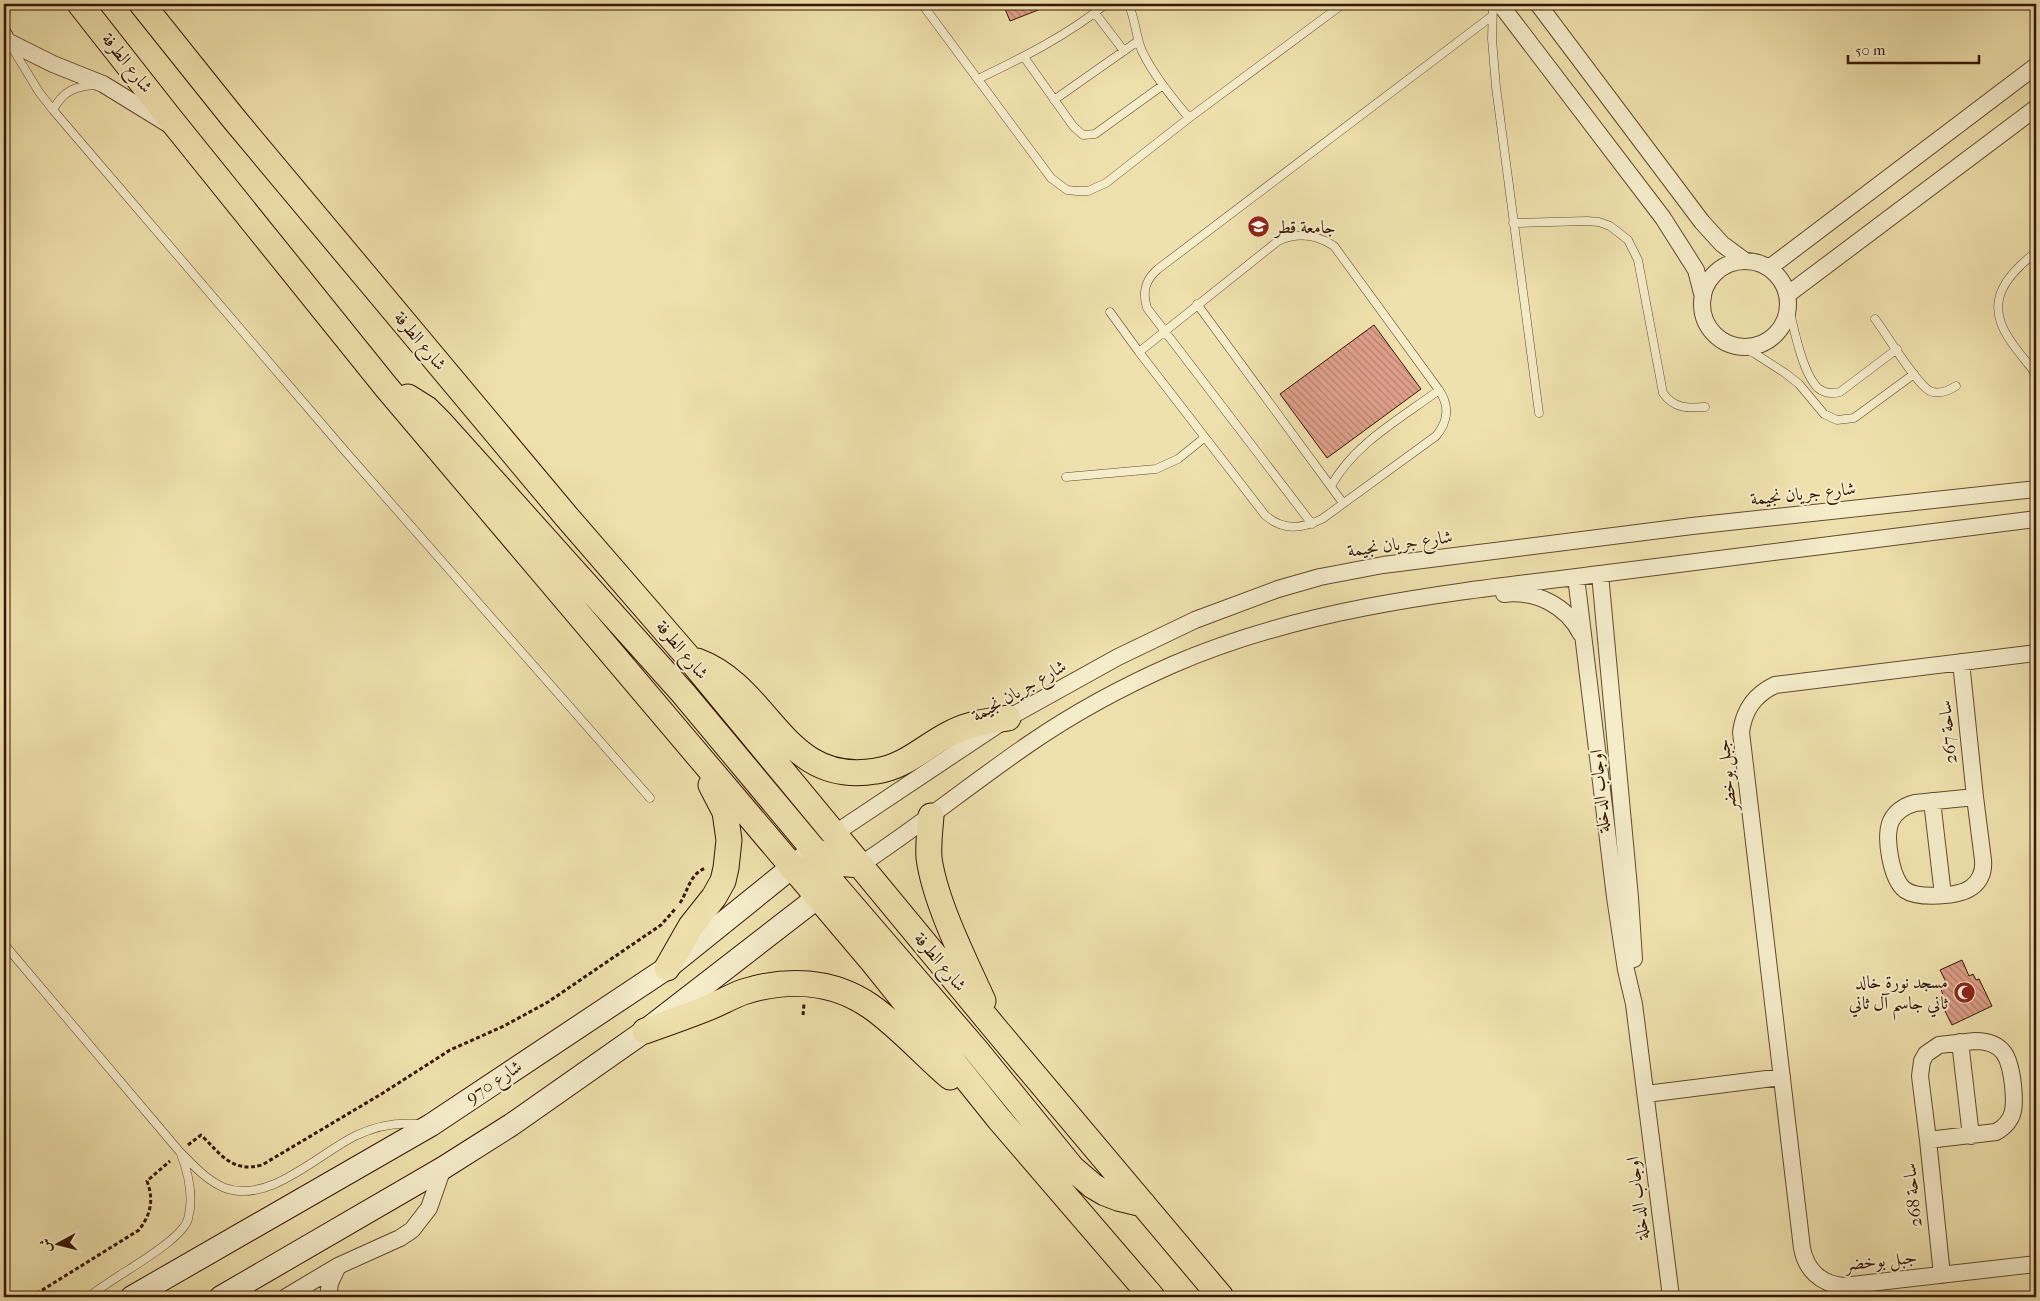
<svg xmlns="http://www.w3.org/2000/svg" width="2040" height="1301" font-family="'IM FELL French Canon',Amiri,serif">
<defs>
<pattern id="building-back-hatch" width="6" height="6" patternUnits="userSpaceOnUse" patternTransform="scale(1.25)"><rect width="6" height="6" fill="#dfa08b"/><path d="M-1 5l2 2M0 0l6 6M5-1l2 2" fill="none" stroke="#b6816f"/></pattern>
</defs>
<rect width="100%" height="100%" fill="#efe1ad"/>
<filter id="stains"><feTurbulence type="fractalNoise" baseFrequency=".004" numOctaves="4"/><feColorMatrix values="0 0 0 0 .2 0 0 0 0 .09 0 0 0 0 .02 0 0 0 .5 -.17"/></filter>
<radialGradient id="worn" r=".72"><stop offset=".6" stop-color="#630" stop-opacity="0"/><stop offset="1" stop-color="#630" stop-opacity=".3"/></radialGradient>
<path fill="url(#building-back-hatch)" stroke="#361604" d="M 1003,4 L 1051,4 L 1051,5 L 1010,21 Z
M 1374,325 L 1421,389 L 1327,458 L 1280,394 Z
M 1962,960 L 1969,976 L 1973,974 L 1976,980 L 1979,979 L 1992,1006 L 1952,1025 L 1938,997 L 1943,995 L 1941,989 L 1948,986 L 1940,970 Z"/>
<g fill="none" stroke-linecap="round" stroke-linejoin="round">
<defs>
<path id="service" d="M 922,4 L 1051,178 L 1067,190 L 1077,191 L 1088,191 L 1106,183 L 1189,118 L 1343,4
M 1128,4 C 1134,12 1136,38 1142,51 C 1154,76 1172,97 1189,118
M 1493,4 L 1492,39 L 1496,87 L 1539,413
M 1095,13 L 1124,51
M 11,46 L 39,92 L 53,110 L 345,451 L 650,798
M 1024,57 L 1073,126 L 1083,135 L 1095,134 L 1163,85
M 978,79 C 1022,58 1068,35 1106,4
M 1054,100 L 1138,41
M 53,110 C 63,91 75,86 96,85
M 1513,223 L 1587,221 L 1599,222 L 1610,226 L 1628,240 L 1638,260 L 1663,393 C 1674,409 1688,408 1705,407
M 2036,252 C 2008,274 1984,300 2008,337 C 2016,350 2027,362 2036,374
M 1788,303 C 1793,325 1802,373 1818,388 C 1825,394 1832,394 1840,392 L 1897,349
M 1197,304 L 1343,503
M 1110,312 L 1139,352 L 1265,515 C 1283,531 1301,529 1322,519 L 1436,436 C 1448,422 1450,406 1439,390 L 1334,246 C 1316,234 1298,232 1278,241 L 1139,352
M 1875,319 C 1886,333 1916,384 1930,391 C 1939,395 1948,391 1956,386
M 1738,346 L 1754,353 L 1785,373 L 1799,384 L 1824,414 L 1837,420 L 1854,418 L 1914,374
M 1066,477 L 1156,469 L 1178,459 L 1204,438
M 1331,486 C 1355,443 1400,419 1439,390
M 1312,524 L 1147,308 C 1142,292 1145,280 1158,269 L 1492,16
M 4,944 L 180,1152 C 193,1165 207,1181 225,1188 C 269,1204 317,1155 355,1136 C 375,1126 399,1122 421,1124
M 89,1297 C 110,1278 181,1243 188,1219 C 194,1197 189,1175 181,1154"/>
<path id="minor" d="M 1500,4 L 1663,218 L 1696,270 L 1703,297
M 1538,4 L 1702,222 L 1722,244 L 1745,261
M 4,35 L 7,41 L 53,64 L 103,84 L 168,124
M1702 304a43 43 0 1 1 86 0a43 43 0 1 1-86 0Z
M 1769,268 L 2036,66
M 1787,295 L 2036,108
M 1600,574 L 1630,898 L 1634,959
M 1576,577 L 1615,897 L 1626,970 L 1634,1004 L 1671,1297
M 1504,594 C 1536,590 1567,606 1581,634
M 2036,653 L 1775,685 C 1754,695 1744,710 1741,732 L 1802,1248 C 1806,1270 1821,1284 1843,1286 L 2036,1264
M 1961,662 L 1975,797
M 1975,797 L 1983,860 C 1984,871 1981,880 1972,887 C 1959,897 1918,899 1905,890 C 1891,879 1884,837 1891,821 C 1896,811 1904,806 1915,803 Z
M 1932,801 L 1943,895
M 834,834 L 1008,718 L 1118,657 L 1195,620 L 1278,589 L 1320,577 L 1383,565 L 1692,526 L 2036,489
M 860,865 C 918,827 972,783 1029,744 C 1074,713 1122,687 1172,665 C 1307,606 1455,592 1600,574 C 1745,556 1891,537 2036,519
M 1975,1041 C 2005,1041 2010,1059 2013,1085 C 2015,1105 2016,1121 1996,1132 L 1928,1140 L 1920,1076 L 1922,1061 L 1926,1054 L 1939,1045 Z
M 1960,1042 L 1971,1136
M 1646,1094 L 1782,1077
M 1928,1140 L 1942,1275
M 286,1297 L 338,1266 L 400,1238 L 412,1230 L 429,1208 L 443,1168
M 328,1297 L 330,1283 L 338,1266"/>
<path id="secondary" d="M 132,1297 L 431,1125 L 667,968 L 806,856
M 221,1297 L 443,1168 L 511,1125 L 645,1031 L 831,887"/>
<path id="primary" d="M 80,4 L 168,116 L 387,388 L 873,962 L 999,1119 L 1152,1297
M 142,4 L 234,119 L 566,516 L 689,658 L 998,1032 L 1221,1297
M 408,397 L 427,409 L 440,422 L 683,693 L 814,850 L 836,863 L 860,865
M 697,661 C 771,688 782,787 876,771 C 906,767 927,744 953,732 C 971,723 990,721 1008,718
M 931,816 C 930,829 928,844 929,858 C 935,902 964,959 983,1001
M 792,868 C 808,870 821,874 834,885 L 976,1050 L 1072,1168 L 1093,1186 L 1105,1193 L 1118,1198 L 1143,1204
M 667,968 L 691,926 L 714,897 L 723,881 L 726,868 L 729,840 L 725,812 L 711,785
M 645,1031 C 665,1024 685,1017 705,1009 C 718,1004 730,997 743,992 C 787,978 832,980 870,1006 C 899,1026 923,1054 950,1077"/>
</defs>
<use href="#service" stroke="#64492e" stroke-width="9"/>
<use href="#minor" stroke="#64492e" stroke-width="18"/>
<use href="#secondary" stroke="#361604" stroke-width="24"/>
<use href="#primary" stroke="#361604" stroke-width="27"/>
<path stroke="#361604" stroke-width="3" stroke-dasharray="4 2.5" stroke-linecap="butt" d="M 680,903 C 688,891 690,873 706,868
M 803,1015 L 804,1004
M 188,1145 L 201,1135 C 221,1154 231,1173 262,1165 L 383,1093 L 450,1050 L 504,1026 L 548,1002 L 661,925 L 676,908
M 31,1297 L 139,1230 C 151,1214 154,1200 147,1181 L 170,1161"/>
<use href="#service" stroke="#f5ecca" stroke-width="8"/>
<use href="#minor" stroke="#f5ecca" stroke-width="16"/>
<use href="#secondary" stroke="#f5ecca" stroke-width="22"/>
<use href="#primary" stroke="#efe1ad" stroke-width="25"/>
</g>
<defs>
<symbol id="university-disc" viewBox="-11 -11 22 22"><circle r="9.5" fill="#8f2418" stroke="#f5ecca"/><path d="M0-5L7-2L0 1L-7-2ZM-4 1L0 2.5L4 1V4Q0 6-4 4Z" fill="#fff"/></symbol>
<symbol id="mosque-disc" viewBox="-11 -11 22 22"><circle r="9.5" fill="#8f2418" stroke="#f5ecca"/><path d="M3.5-4.9A6 6 0 1 0 3.5 4.9A5 5 0 1 1 3.5-4.9Z" fill="#fff"/></symbol>
</defs>
<g fill-rule="evenodd">
<use href="#university-disc" x="1246" y="214" width="25" height="25"/>
<use href="#mosque-disc" x="1952" y="980" width="25" height="25"/>
</g>
<g text-anchor="middle" dominant-baseline="central" stroke-width="4" stroke-linejoin="round" paint-order="stroke">
<g font-size="18" fill="#361604" stroke="#f5ecca">
<text transform="translate(127 63) rotate(52)">شارع الطرفة</text>
<text transform="translate(420 341) rotate(50)">شارع الطرفة</text>
<text transform="translate(1803 494) rotate(-6)">شارع جريان نجيمة</text>
<text transform="translate(1400 544) rotate(-8)">شارع جريان نجيمة</text>
<text transform="translate(682 650) rotate(50)">شارع الطرفة</text>
<text transform="translate(1019 691) rotate(-30)">شارع جريان نجيمة</text>
<text transform="translate(1948 732) rotate(-96)">ساحة 267</text>
<text transform="translate(1727 775) rotate(-96)">جبل بوخضر</text>
<text transform="translate(1600 791) rotate(-95)">اوجاب الدخلة</text>
<text transform="translate(940 962) rotate(50)">شارع الطرفة</text>
<text transform="translate(494 1082) rotate(-34)">شارع 970</text>
<text transform="translate(1913 1195) rotate(-96)">ساحة 268</text>
<text transform="translate(1638 1198) rotate(-97)">اوجاب الدخلة</text>
<text transform="translate(1881 1261) rotate(-6)">جبل بوخضر</text>
</g>
<g font-size="18" fill="#361604" stroke="#f5ecca" text-anchor="start">
<text x="1275" y="227">جامعة قطر</text>
<text x="1948" y="982" text-anchor="end">مسجد نورة خالد<tspan x="1948" dy="21">ثاني جاسم آل ثاني</tspan></text>
</g>
</g>
<rect width="2040" height="1301" fill="none" stroke="#efe1ad" stroke-width="20"/>
<rect x="5" y="5" width="2030" height="1291" fill="none" stroke="#361604" stroke-width="2.5"/>
<rect x="10" y="10" width="2020" height="1281" fill="none" stroke="#361604"/>
<g transform="translate(58 1244) rotate(263)" stroke="#f5ecca" stroke-width="4" paint-order="stroke">
<path d="M0-4L9 19L0 12L-9 19Z" fill="#361604"/>
<text y="-8" font-size="14" font-weight="bold" text-anchor="middle" fill="#361604">ش</text>
</g>
<path d="M1848 55v8h131v-8" fill="none" stroke="#361604" stroke-width="2.5"/>
<text x="1855" y="55" font-size="15" fill="#361604" stroke="#f5ecca" stroke-width="4" paint-order="stroke">50 m</text>
<rect width="100%" height="100%" filter="url(#stains)"/>
<rect width="100%" height="100%" fill="url(#worn)"/>
</svg>
